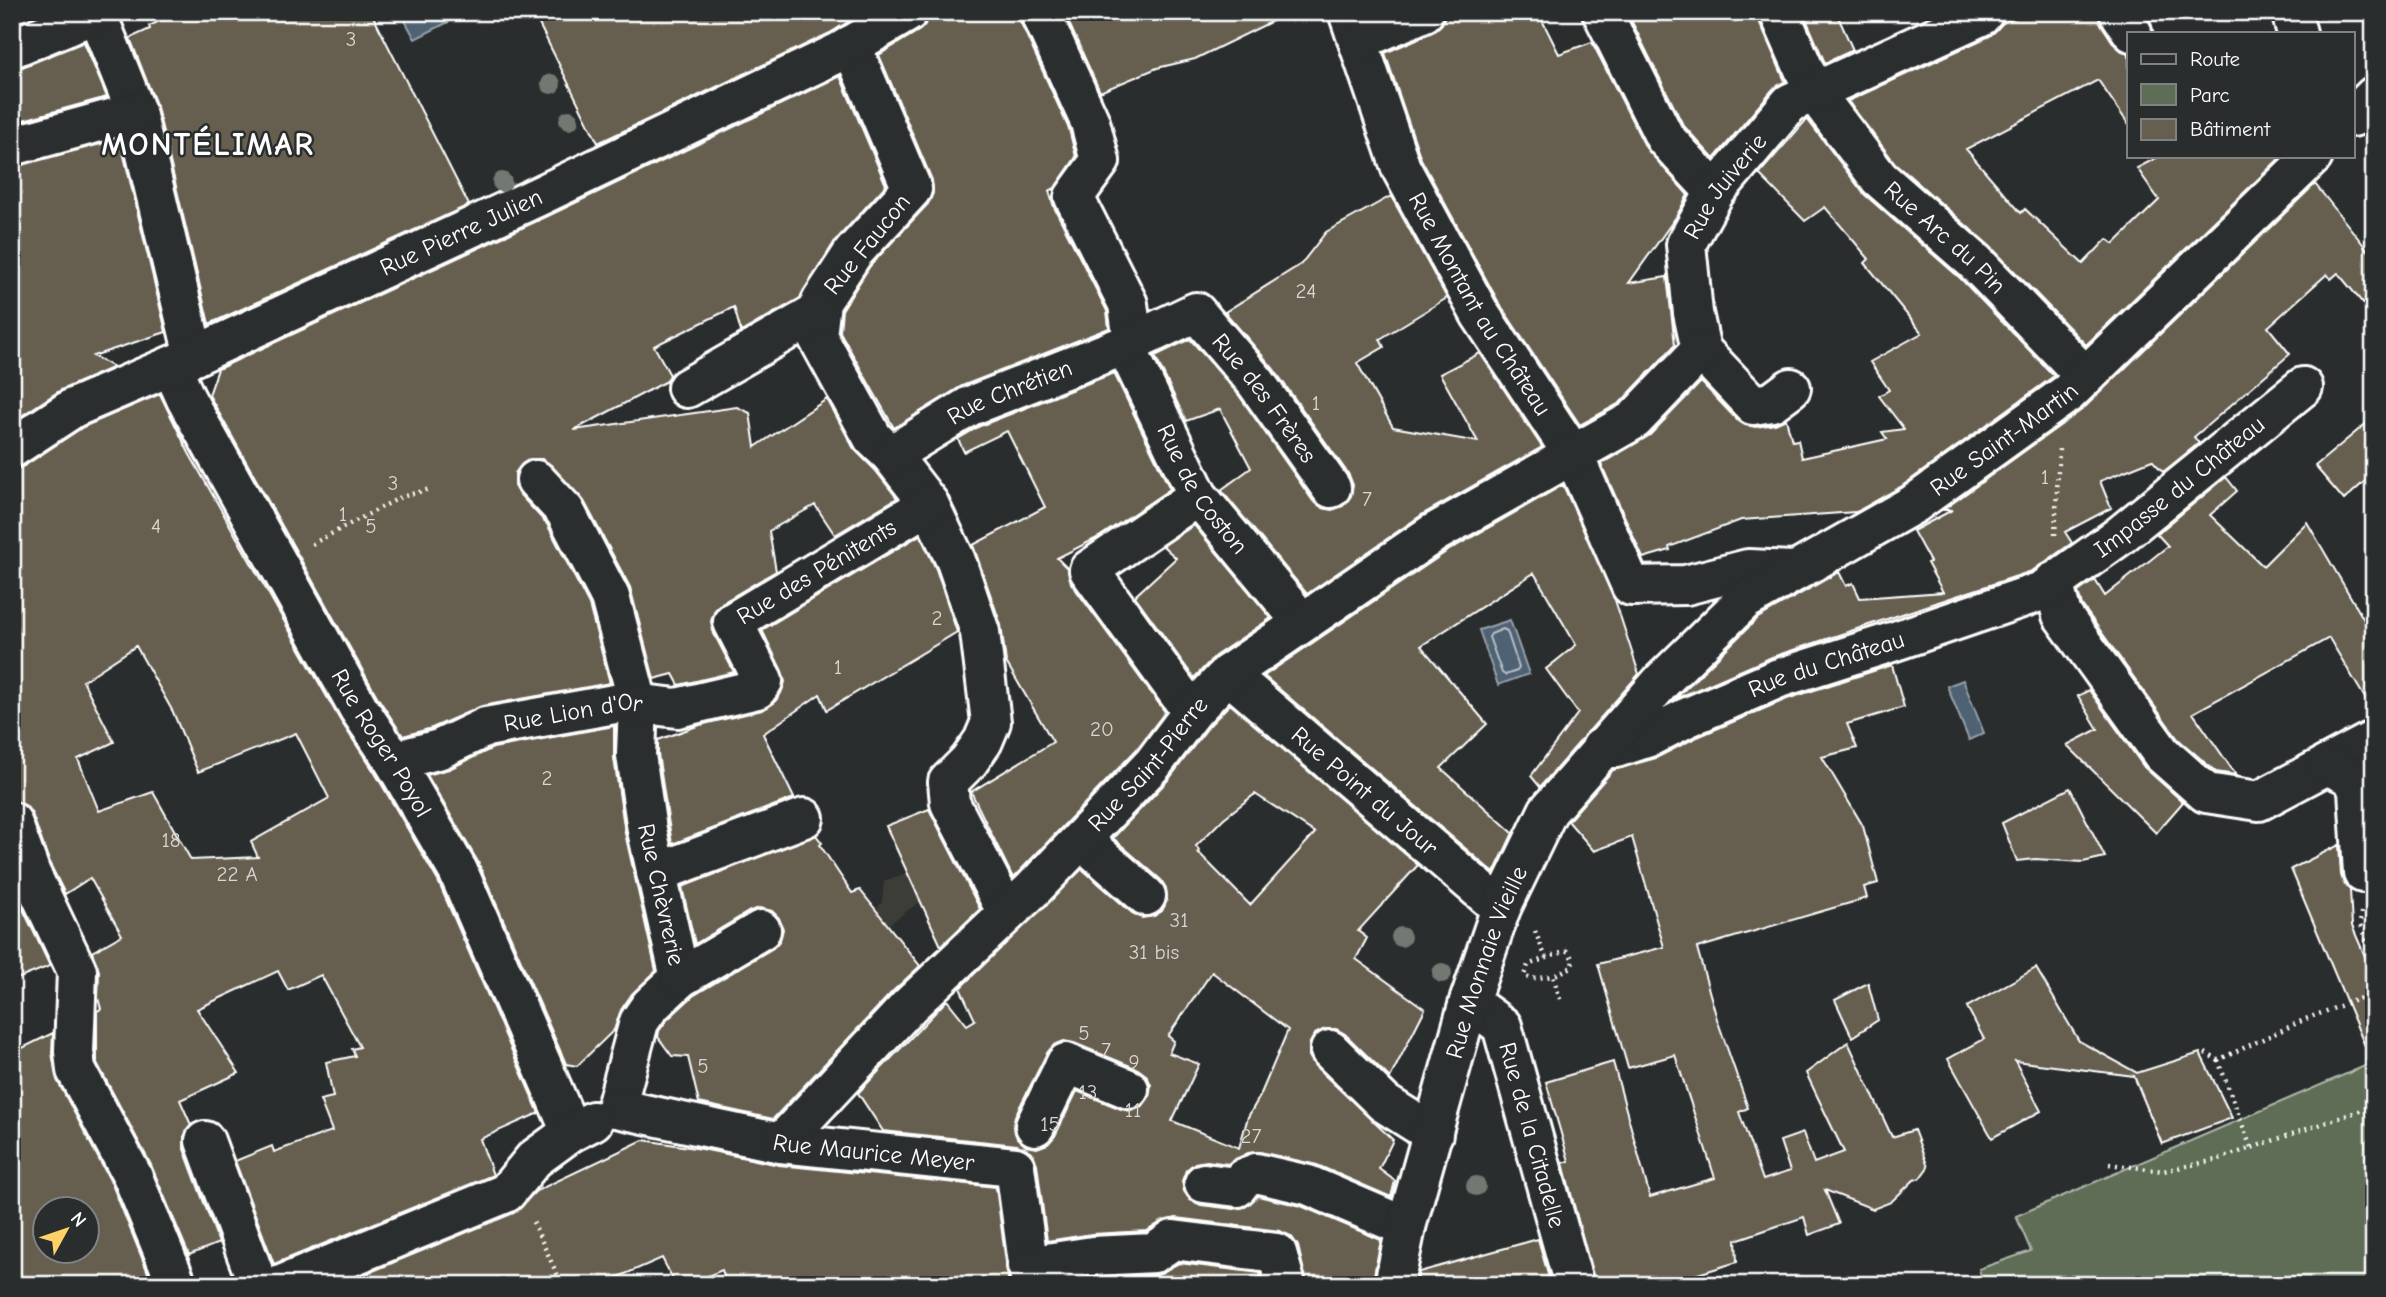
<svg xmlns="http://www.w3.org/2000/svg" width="2386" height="1297" font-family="'Comic Neue',sans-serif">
<rect width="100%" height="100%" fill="#2a2d2e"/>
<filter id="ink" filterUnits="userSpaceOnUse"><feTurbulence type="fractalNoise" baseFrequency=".0143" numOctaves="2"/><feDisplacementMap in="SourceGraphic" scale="14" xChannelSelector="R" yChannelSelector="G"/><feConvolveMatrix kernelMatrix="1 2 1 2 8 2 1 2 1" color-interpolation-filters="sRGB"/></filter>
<g filter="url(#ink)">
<path fill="#3c3c38" d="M 907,873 L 925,898 L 881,930 L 873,914 L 882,902 L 884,881 Z"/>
<path fill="#5e6d56" stroke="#aeb6aa" stroke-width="2" d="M 2374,1062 L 2374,1285 L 1984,1285 L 1979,1269 L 2031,1251 L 2016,1216 Z"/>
<path fill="#506273" stroke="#96a1ab" stroke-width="2" d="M 409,12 L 468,12 L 415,39 L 402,15 Z
M 1510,620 L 1529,674 L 1498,685 L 1479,630 Z
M 1963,680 L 1984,733 L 1969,740 L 1947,686 Z"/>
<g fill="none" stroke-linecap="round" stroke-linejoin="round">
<path stroke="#b9c0c7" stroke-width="2" d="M 1503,629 L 1507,631 L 1519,668 L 1517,671 L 1505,675 L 1502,673 L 1489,637 L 1491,634 Z"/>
</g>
<path fill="#665e4f" stroke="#fff" stroke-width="2" fill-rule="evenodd" d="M 179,12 L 371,12 L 469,205 L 209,324 L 157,107 L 130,38 L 150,29 L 149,26 Z
M 533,12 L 864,12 L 830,33 L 598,143 Z
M 930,12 L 1019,12 L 1020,21 L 1069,129 L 1076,157 L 1055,188 L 1049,191 L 1054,207 L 1107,311 L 1109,328 L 962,386 L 894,428 L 840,332 L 842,310 L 870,266 L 928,204 L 933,193 L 932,180 L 879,55 L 920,30 L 927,22 Z
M 1064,12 L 1291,12 L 1195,59 L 1157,68 L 1100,92 Z
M 1446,12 L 1538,12 L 1559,54 L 1592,42 L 1646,148 L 1688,195 L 1676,217 L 1629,283 L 1667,277 L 1675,345 L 1620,403 L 1580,425 L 1499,303 L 1421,159 L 1385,53 L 1433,32 L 1442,24 Z
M 1627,12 L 1758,12 L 1759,21 L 1785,81 L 1773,89 L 1714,159 L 1683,125 Z
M 1803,12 L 1836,12 L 1853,50 L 1825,63 Z
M 2029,12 L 2097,12 L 2101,24 L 2114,44 L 2122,51 L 2129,53 L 2129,125 L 2098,80 L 1966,149 L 2021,213 L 2025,209 L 2083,264 L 2107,239 L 2114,244 L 2159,200 L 2137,168 L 2160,156 L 2282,156 L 2086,345 L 1991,247 L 1895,163 L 1848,101 L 1990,36 L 2003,23 Z
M 84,42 L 107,97 L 12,123 L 12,69 L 20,68 Z
M 840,76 L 886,185 L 835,241 L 800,298 L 741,332 L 734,307 L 654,346 L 670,375 L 667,381 L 574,430 L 737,407 L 750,413 L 755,447 L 827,399 L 854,449 L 875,470 L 897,498 L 835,535 L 815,505 L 769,531 L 776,571 L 722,603 L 715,610 L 711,621 L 713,632 L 734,672 L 679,685 L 673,674 L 654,679 L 630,587 L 584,501 L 551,465 L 542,459 L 530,459 L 522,464 L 515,473 L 515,486 L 520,495 L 547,524 L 589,605 L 610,683 L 482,706 L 432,728 L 403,736 L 378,698 L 209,395 L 218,369 L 548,216 Z
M 1807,119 L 1864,194 L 1960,278 L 2054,376 L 1902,486 L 1856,512 L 1741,520 L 1669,547 L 1670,550 L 1643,558 L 1601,464 L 1650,435 L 1701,382 L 1737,420 L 1745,425 L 1756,427 L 1775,424 L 1786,419 L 1792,441 L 1798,440 L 1802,458 L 1887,439 L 1882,432 L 1904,429 L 1879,396 L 1889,390 L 1870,362 L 1922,333 L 1865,263 L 1869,259 L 1825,207 L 1805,221 L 1759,174 Z
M 120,139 L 166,332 L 93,356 L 114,367 L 61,390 L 12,422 L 12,167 Z
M 2315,184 L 2374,258 L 2374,317 L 2338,273 L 2331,279 L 2327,274 L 2268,327 L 2290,354 L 2194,437 L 2199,443 L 2163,472 L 2152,460 L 2100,481 L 2111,508 L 2065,532 L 2072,543 L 2032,571 L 1772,657 L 1675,699 L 1758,618 L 1839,572 L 1846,586 L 1853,583 L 1860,598 L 1943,592 L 1927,563 L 1930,562 L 1913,531 L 1952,510 L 1943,510 L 2083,409 Z
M 1391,196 L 1447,298 L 1380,339 L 1384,347 L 1357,363 L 1393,427 L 1478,442 L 1440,374 L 1480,353 L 1542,447 L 1423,514 L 1307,594 L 1221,490 L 1251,468 L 1220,409 L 1186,421 L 1155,356 L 1190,339 L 1238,394 L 1313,501 L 1323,508 L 1332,510 L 1343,506 L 1351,496 L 1353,485 L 1349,475 L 1273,368 L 1225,312 L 1301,264 L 1326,232 Z
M 1114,373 L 1170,489 L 1099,537 L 1057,558 L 1068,569 L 1071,583 L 1165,712 L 1136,750 L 1013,878 L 971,792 L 1053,742 L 1006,662 L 1001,625 L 973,545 L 1045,507 L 1007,431 L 964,452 L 958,439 L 980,426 Z
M 160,394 L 189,453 L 340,720 L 375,773 L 438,881 L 539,1113 L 480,1139 L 493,1175 L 274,1264 L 235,1161 L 272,1146 L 274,1152 L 332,1131 L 320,1100 L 333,1097 L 326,1062 L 355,1056 L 352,1049 L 360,1047 L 321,975 L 288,990 L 278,971 L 197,1009 L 239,1073 L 180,1100 L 191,1125 L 184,1137 L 184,1149 L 219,1243 L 189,1255 L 151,1165 L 97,1063 L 97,1011 L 101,1009 L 98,998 L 99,971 L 92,952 L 122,935 L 90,878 L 65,894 L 51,866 L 32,814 L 25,805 L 12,801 L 12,470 L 24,466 L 83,427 ZM 136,646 L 173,712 L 198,772 L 296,733 L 329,798 L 251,842 L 258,857 L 191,860 L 153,792 L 99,811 L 78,759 L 114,742 L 83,681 Z
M 2374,417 L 2374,473 L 2344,500 L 2315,466 Z
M 2226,477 L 2237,491 L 2210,515 L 2263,566 L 2307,522 L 2374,637 L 2374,713 L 2329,638 L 2193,713 L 2236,775 L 2216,772 L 2178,739 L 2082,605 L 2078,592 L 2095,580 L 2105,596 L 2168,546 L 2157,534 Z
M 1563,485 L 1615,600 L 1639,674 L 1540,787 L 1531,776 L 1578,713 L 1546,669 L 1576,645 L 1534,573 L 1421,646 L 1487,724 L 1441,768 L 1513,833 L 1494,873 L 1264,676 L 1446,552 Z
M 1194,525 L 1271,618 L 1215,656 L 1194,678 L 1135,596 L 1176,558 L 1163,546 Z
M 920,535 L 936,569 L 957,632 L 827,710 L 820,694 L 763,734 L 794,798 L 672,844 L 658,754 L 658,740 L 700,725 L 762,710 L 774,703 L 781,693 L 785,682 L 782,671 L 762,630 Z
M 1892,665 L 1904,707 L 1847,724 L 1857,748 L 1822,757 L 1863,826 L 1878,883 L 1864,887 L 1867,898 L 1697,948 L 1717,1019 L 1748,1108 L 1739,1112 L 1763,1180 L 1790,1171 L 1780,1141 L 1803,1133 L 1814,1163 L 1844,1152 L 1806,1073 L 1848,1042 L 1892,1137 L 1914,1130 L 1928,1167 L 1920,1178 L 1914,1180 L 1891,1202 L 1873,1209 L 1825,1190 L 1839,1224 L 1809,1235 L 1804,1217 L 1736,1240 L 1737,1262 L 1662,1285 L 1595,1285 L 1563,1163 L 1569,1161 L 1546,1082 L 1613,1062 L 1650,1197 L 1715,1178 L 1675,1055 L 1628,1068 L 1598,964 L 1664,947 L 1632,837 L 1594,851 L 1568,821 L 1613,770 L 1656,758 L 1695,738 L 1787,699 Z
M 2089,690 L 2144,767 L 2183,802 L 2156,833 L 2067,745 L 2098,729 L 2078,696 Z
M 1230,704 L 1418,865 L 1358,931 L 1367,938 L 1356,959 L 1425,1009 L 1390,1078 L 1345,1034 L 1336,1029 L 1325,1029 L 1315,1034 L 1309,1045 L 1309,1056 L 1315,1066 L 1393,1140 L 1379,1169 L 1395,1181 L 1391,1197 L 1317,1165 L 1260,1152 L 1248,1153 L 1228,1164 L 1207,1161 L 1195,1163 L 1186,1170 L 1182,1181 L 1184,1191 L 1190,1200 L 1201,1205 L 1234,1209 L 1245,1207 L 1258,1196 L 1301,1206 L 1381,1240 L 1372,1285 L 1307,1285 L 1298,1246 L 1291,1236 L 1280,1231 L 1176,1218 L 1161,1222 L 1147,1231 L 1092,1234 L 1047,1241 L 1037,1164 L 1034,1156 L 1027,1149 L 1017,1145 L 883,1131 L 858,1093 L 947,1000 L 967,1025 L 975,1020 L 960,988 L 1082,869 L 1132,913 L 1142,918 L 1154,916 L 1162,911 L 1167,900 L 1166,888 L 1161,880 L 1113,838 L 1169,779 L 1209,726 ZM 1255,794 L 1315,833 L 1250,905 L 1198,852 L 1199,850 L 1196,846 L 1224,818 ZM 1212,972 L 1288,1030 L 1260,1096 L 1248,1117 L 1239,1148 L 1172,1121 L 1199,1064 L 1169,1053 L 1174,1041 L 1168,1036 ZM 1064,1041 L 1074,1043 L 1138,1069 L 1147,1076 L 1151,1085 L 1149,1097 L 1142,1107 L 1131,1111 L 1121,1109 L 1077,1091 L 1055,1136 L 1048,1144 L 1037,1148 L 1026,1146 L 1017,1138 L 1013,1127 L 1015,1116 L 1047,1053 L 1054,1045 Z
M 614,726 L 614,758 L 625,833 L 656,971 L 632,994 L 621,1010 L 614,1030 L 577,1066 L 566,1064 L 478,862 L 427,775 L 449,769 L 493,748 Z
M 2070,788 L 2105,857 L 2083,862 L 2035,859 L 2017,861 L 2002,823 Z
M 929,809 L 980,909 L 941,946 L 886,826 Z
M 816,835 L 822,843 L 820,845 L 852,893 L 860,890 L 920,966 L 893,991 L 773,1119 L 699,1103 L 688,1057 L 672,1056 L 658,1037 L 659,1031 L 667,1020 L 693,996 L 773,948 L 780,940 L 783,929 L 779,918 L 772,911 L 760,908 L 750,911 L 695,944 L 682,887 Z
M 2339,845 L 2341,875 L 2344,884 L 2350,890 L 2352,926 L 2374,977 L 2373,1065 L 2291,869 Z
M 12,886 L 50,966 L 12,981 Z
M 2036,968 L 2079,1041 L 2137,1073 L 2200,1053 L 2232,1118 L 2162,1144 L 2134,1076 L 2015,1061 L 2041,1111 L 1992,1138 L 1948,1059 L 1984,1039 L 1967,1007 Z
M 1868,983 L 1878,1020 L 1852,1037 L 1835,1000 Z
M 53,1033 L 52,1053 L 57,1080 L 112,1184 L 153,1285 L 12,1285 L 12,1053 ZM 46,1209 L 88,1209 L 88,1251 L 46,1251 Z
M 643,1140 L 702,1149 L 779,1165 L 996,1187 L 1009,1285 L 727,1285 L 722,1270 L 686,1285 L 676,1285 L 662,1258 L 600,1285 L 339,1285 L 514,1213 L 536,1191 Z
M 1538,1239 L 1551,1285 L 1416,1285 L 1419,1272 Z
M 1179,1263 L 1260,1273 L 1263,1285 L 1052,1285 L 1095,1278 L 1156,1275 Z"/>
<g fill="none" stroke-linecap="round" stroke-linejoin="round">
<defs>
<g id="minor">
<path d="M 96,12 L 136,112 L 194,356"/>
<path d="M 1040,12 L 1090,122 L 1100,161 L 1074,197 L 1128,304 L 1133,342"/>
<path id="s1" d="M 1348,12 L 1401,168 L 1480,314 L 1574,456 L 1631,586 L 1686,585 L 1748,569 L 1795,571"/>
<path d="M 1602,12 L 1665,138 L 1715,192"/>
<path id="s2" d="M 1779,12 L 1814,92 L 1879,178 L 1975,262 L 2085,376"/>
<path d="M 2119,12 L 2132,32"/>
<path d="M 2291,12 L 2297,33"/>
<path d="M 1358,41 L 1424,12"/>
<path d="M 851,45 L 912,189 L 853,253 L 821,302 L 817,336 L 873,438 L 891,455 L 929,504 L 956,561 L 980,632 L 991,722 L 983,741 L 969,761 L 948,782 L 950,803 L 1007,913"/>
<path d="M 12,48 L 100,12"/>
<path d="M 12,146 L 136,112"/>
<path id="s3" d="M 1125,345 L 1198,496 L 1302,622"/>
<path id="s4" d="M 1701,350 L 1693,313 L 1686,244 L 1715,192 L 1790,103 L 1981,16 L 1984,12"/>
<path d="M 1701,350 L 1753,405 L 1772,402 L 1791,388"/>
<path id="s5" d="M 171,366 L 186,399 L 359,709 L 394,761 L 458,871 L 571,1132"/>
<path d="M 687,388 L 819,312"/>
<path id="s6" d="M 12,448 L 73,408 L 194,356 L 539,196 L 840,52 L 908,12"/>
<path id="s7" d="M 891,455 L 970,406 L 1133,342 L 1196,312 L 1255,381 L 1331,488"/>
<path id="s8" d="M 536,480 L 565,511 L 610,597 L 638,703 L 636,755 L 647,830 L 680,978 L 650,1006 L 639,1022 L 616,1108"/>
<path d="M 2053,582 L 2062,615 L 2162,754 L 2206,793 L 2259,801 L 2374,740"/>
<path id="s9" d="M 1228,674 L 1501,908"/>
<path d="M 1192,712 L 1089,570 L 1198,496"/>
<path id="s10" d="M 1601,748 L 1616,748 L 1649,737 L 1686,718 L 1779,678 L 1892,642 L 2042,591 L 2118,537 L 2303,387"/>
<path id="s11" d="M 394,761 L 440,749 L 486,727 L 626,702 L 677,708 L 757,689 L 763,681 L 733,622 L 929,504"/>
<path d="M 2327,765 L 2352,777 L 2358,790 L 2363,873"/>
<path d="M 12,822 L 31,874 L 77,971 L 74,1051 L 76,1070 L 132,1175 L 177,1285"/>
<path d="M 1081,839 L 1146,896"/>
<path d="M 656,873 L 804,818"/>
<path d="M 680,978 L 761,930"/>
<path id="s12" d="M 1469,1002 L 1502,1026 L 1574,1285"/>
<path d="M 1330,1050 L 1384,1103 L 1433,1134"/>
<path id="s13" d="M 616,1108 L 781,1143 L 1015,1167 L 1031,1285"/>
<path d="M 1035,1126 L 1066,1063 L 1129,1089"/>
<path d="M 205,1141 L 258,1285"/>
<path id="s14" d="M 781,1143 L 909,1006 L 1033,889 L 1153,764 L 1192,712 L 1228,674 L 1434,533 L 1634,420 L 1701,350"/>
<path d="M 1204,1183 L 1237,1187 L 1244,1178 L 1256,1173 L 1308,1185 L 1406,1227"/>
<path d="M 1027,1266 L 1093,1256 L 1154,1253 L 1173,1240 L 1277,1253 L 1286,1285"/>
<path d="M 281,1285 L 506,1193 L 534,1159 L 571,1132 L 593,1121"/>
</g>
<g id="major">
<path d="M 2353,117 L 2374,96"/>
<path id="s15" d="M 1394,1285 L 1406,1227 L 1469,1002 L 1501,908 L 1548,811 L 1662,681 L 1745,600 L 1914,504 L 2068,393 L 2313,156"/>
</g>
</defs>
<use href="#minor" stroke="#fff" stroke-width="44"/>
<use href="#major" stroke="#fff" stroke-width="44"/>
<path stroke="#fff" stroke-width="4.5" stroke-dasharray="2 5" stroke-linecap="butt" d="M 2055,535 L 2059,449
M 312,544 L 401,497 L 430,489
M 2361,912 L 2360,925 L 2374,957
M 1535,931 L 1546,958 L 1528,965 L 1524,975 L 1530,979 L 1553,976 L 1561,1002
M 1546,958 L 1567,951 L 1573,959 L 1572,967 L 1553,976
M 2205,1053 L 2218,1060 L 2308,1018 L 2374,993
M 2367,1053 L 2374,1082
M 2218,1060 L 2251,1148
M 2109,1164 L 2163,1171 L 2216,1160 L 2374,1106
M 533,1222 L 562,1285"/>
<use href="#minor" stroke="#2a2d2e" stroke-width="38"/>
<use href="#major" stroke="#2a2d2e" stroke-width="38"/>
</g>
<g fill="#737872">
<circle cx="551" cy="84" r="10"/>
<circle cx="569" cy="120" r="10"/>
<circle cx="502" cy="182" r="10"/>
<circle cx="1401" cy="937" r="10"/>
<circle cx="1442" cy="973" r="10"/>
<circle cx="1476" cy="1186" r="10"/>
</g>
</g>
<g text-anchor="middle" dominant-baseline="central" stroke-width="5" stroke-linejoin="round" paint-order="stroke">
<g font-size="21" fill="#d9d7d3">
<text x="351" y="39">3</text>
<text x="1306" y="291">24</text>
<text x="1316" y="403">1</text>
<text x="2045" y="477">1</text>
<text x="393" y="483">3</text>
<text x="1367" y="499">7</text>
<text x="343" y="514">1</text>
<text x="156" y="526">4</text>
<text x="371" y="526">5</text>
<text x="937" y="618">2</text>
<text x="838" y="667">1</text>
<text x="1102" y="729">20</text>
<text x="547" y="778">2</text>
<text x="171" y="840">18</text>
<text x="237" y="874">22 A</text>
<text x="1179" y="920">31</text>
<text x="1154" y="952">31 bis</text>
<text x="1084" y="1033">5</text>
<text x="1106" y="1050">7</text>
<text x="1134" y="1062">9</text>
<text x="703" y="1066">5</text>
<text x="1088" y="1092">13</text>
<text x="1133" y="1110">11</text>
<text x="1050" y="1124">15</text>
<text x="1251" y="1136">27</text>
</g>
<g font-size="24" fill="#fff" stroke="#2a2d2e">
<text stroke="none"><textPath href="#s4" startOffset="177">Rue Juiverie</textPath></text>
<text stroke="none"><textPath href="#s6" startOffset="499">Rue Pierre Julien</textPath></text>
<text stroke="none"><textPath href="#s2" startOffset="284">Rue Arc du Pin</textPath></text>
<text transform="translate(867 244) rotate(-51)">Rue Faucon</text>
<text stroke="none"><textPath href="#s1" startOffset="322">Rue Montant au Château</textPath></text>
<text stroke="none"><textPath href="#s7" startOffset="135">Rue Chrétien</textPath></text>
<text stroke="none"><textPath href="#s7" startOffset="448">Rue des Frères</textPath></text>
<text stroke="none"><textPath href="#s15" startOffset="1094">Rue Saint-Martin</textPath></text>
<text stroke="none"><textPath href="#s10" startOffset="642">Impasse du Château</textPath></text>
<text stroke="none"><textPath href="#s3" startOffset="164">Rue de Coston</textPath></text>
<text stroke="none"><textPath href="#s11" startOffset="548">Rue des Pénitents</textPath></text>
<text stroke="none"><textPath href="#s10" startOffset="242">Rue du Château</textPath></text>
<text stroke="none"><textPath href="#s11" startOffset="187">Rue Lion d'Or</textPath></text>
<text stroke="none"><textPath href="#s5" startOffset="432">Rue Roger Poyol</textPath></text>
<text stroke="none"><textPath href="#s14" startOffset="528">Rue Saint-Pierre</textPath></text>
<text stroke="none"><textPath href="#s9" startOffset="180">Rue Point du Jour</textPath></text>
<text stroke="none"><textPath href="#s8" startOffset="443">Rue Chèvrerie</textPath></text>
<text stroke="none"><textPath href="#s15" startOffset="336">Rue Monnaie Vieille</textPath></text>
<text stroke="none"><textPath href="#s12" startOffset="154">Rue de la Citadelle</textPath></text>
<text stroke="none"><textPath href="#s13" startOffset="262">Rue Maurice Meyer</textPath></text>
</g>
<g font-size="32" font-weight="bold" letter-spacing="2" fill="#fff" stroke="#2a2d2e">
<text x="208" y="144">MONTÉLIMAR</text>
</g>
</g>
<rect width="2386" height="1297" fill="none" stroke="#2a2d2e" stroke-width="42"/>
<rect x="21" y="21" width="2344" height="1255" fill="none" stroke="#fff" stroke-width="2.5" filter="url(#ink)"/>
<rect x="2127" y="32" width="228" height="126" fill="#2a2d2e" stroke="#7f8182" stroke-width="2"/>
<rect x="2141" y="54" width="35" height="10" fill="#2a2d2e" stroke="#7f8182" stroke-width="2"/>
<text x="2190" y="66" font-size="21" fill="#ffffff">Route</text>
<rect x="2141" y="84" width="35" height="21" fill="#5e6d56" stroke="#7f8182" stroke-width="2"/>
<text x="2190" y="102" font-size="21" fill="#ffffff">Parc</text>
<rect x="2141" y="119" width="35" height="21" fill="#665e4f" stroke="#7f8182" stroke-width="2"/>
<text x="2190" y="136" font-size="21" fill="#ffffff">Bâtiment</text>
<g transform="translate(66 1230) rotate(50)"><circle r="33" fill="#2a2d2e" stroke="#7f8182" stroke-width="2"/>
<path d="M0-5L12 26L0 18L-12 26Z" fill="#ffd166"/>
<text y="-10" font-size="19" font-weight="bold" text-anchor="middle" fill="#ffffff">N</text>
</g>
</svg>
